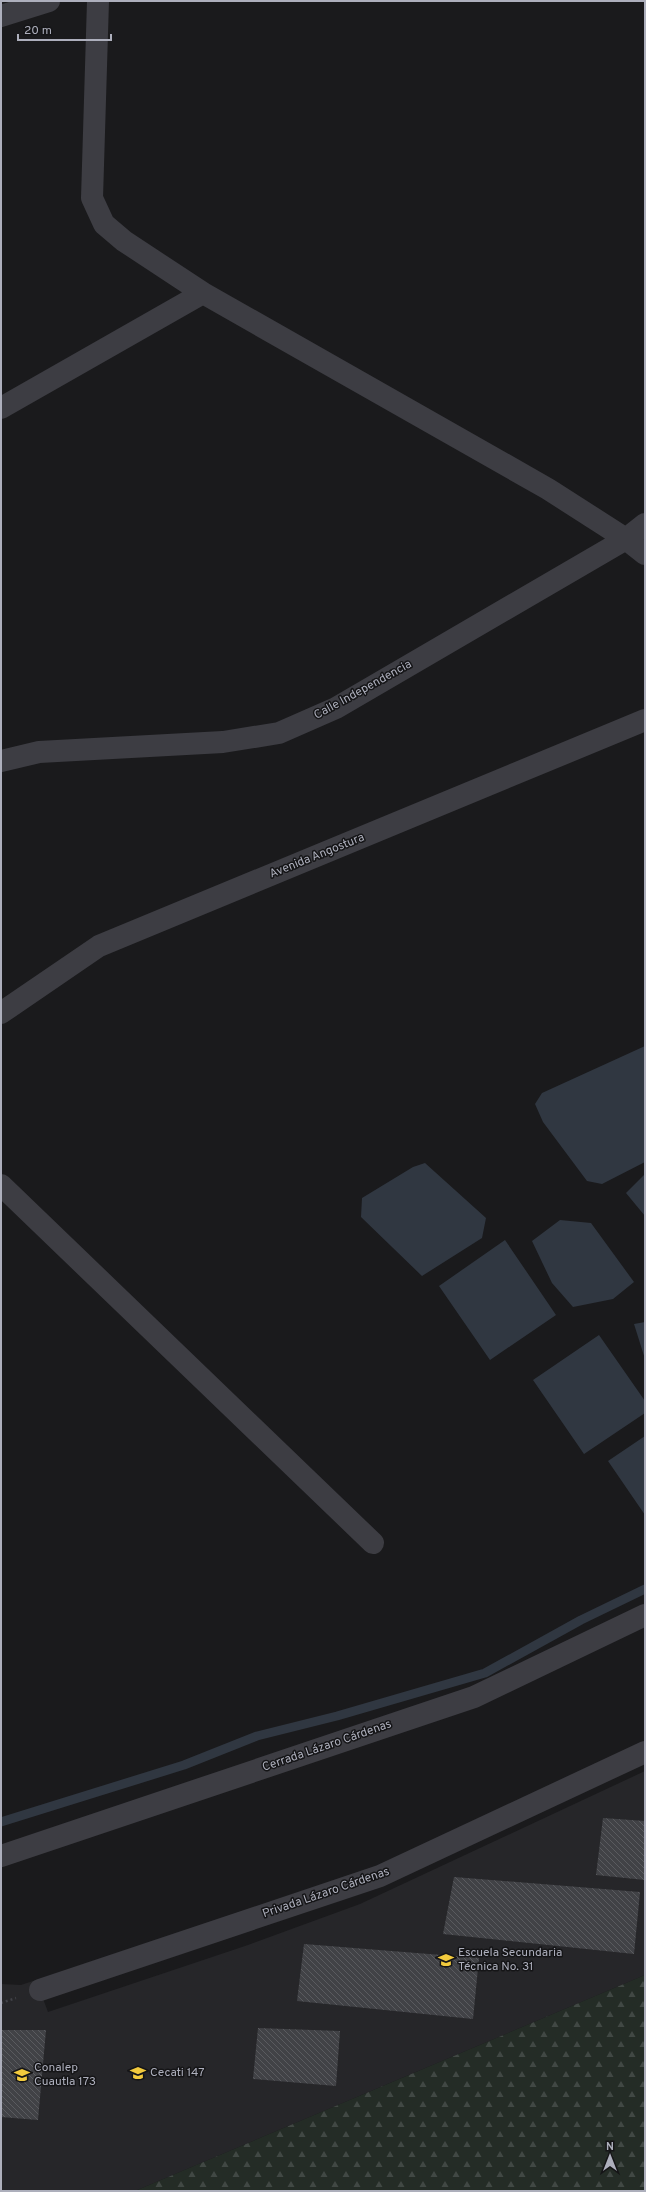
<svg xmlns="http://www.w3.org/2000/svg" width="646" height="2192" font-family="Overpass,sans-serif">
<defs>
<pattern id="forest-firs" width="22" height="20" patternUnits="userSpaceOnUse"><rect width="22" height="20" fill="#242c26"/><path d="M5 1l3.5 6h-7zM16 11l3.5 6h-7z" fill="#414844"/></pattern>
<pattern id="building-back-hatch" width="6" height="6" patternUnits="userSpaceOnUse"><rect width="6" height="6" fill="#414246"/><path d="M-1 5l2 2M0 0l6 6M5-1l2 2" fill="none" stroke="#5a5b5f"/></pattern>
</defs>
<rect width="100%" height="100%" fill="#1a1a1c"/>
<path fill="#262629" d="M 645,1771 L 645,1975 L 135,2191 L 1,2191 L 1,1984 L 21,1985 L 36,1980 L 48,2012 L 248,1945 L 360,1904 Z"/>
<path fill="url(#forest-firs)" d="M 645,1975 L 645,2191 L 135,2191 Z"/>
<path fill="#303741" d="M 645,1046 L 645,1162 L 602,1184 L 587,1181 L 543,1122 L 535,1104 L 542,1093 Z
M 425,1163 L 486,1218 L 482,1238 L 422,1276 L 361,1217 L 362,1198 L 413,1167 Z
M 645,1174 L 645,1216 L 626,1193 Z
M 560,1220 L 591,1223 L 634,1282 L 613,1299 L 573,1307 L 552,1283 L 532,1241 Z
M 505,1240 L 556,1315 L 490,1360 L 439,1286 Z
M 645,1322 L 645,1359 L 634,1324 Z
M 599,1335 L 645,1401 L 645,1413 L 584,1454 L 533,1380 Z
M 645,1436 L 645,1515 L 608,1461 Z"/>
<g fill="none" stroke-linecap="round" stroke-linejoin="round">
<path stroke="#303741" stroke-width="9" d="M 1,1822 L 184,1765 L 257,1736 L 337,1716 L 485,1673 L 581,1620 L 645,1589"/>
</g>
<path fill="url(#building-back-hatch)" d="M 603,1818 L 645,1821 L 645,1880 L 596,1875 Z
M 454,1877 L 640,1892 L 634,1954 L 443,1934 Z
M 304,1944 L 479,1958 L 473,2019 L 297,2001 Z
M 258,2028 L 340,2031 L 336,2086 L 253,2079 Z
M 1,2030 L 46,2030 L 38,2120 L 1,2117 Z"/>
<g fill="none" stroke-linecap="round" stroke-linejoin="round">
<path stroke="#414248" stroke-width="2.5" stroke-dasharray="2 3" stroke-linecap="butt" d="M 1,2003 L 16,1998"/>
<path stroke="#3d3d43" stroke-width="22" d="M 98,1 L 92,198 L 104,224 L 124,241 L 203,293 L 548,489 L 626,539 L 645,554
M 1,16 L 49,1
M 1,408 L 203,293
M 1,761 L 39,752 L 223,742 L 279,733 L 336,708 L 626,539 L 645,524
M 1,1013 L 99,946 L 645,720
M 1,1185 L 373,1543
M 1,1856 L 474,1697 L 645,1615
M 40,1990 L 380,1876 L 645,1752"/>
</g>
<defs>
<symbol id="school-bare" viewBox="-9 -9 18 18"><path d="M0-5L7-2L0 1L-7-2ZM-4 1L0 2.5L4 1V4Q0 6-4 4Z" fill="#f2ca3d" stroke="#151517" stroke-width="2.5" paint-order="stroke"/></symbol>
</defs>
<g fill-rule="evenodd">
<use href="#school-bare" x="435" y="1949" width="22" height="22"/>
<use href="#school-bare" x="127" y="2062" width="22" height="22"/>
<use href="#school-bare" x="11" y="2064" width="22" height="22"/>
</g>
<g text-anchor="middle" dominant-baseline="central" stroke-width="3" stroke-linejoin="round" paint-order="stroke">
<g font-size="12" fill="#adafbc" stroke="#151517">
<text transform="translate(363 690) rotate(-29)">Calle Independencia</text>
<text transform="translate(317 856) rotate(-22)">Avenida Angostura</text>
<text transform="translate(327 1746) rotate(-19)">Cerrada Lázaro Cárdenas</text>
<text transform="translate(326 1893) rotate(-19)">Privada Lázaro Cárdenas</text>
</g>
<g font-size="12" fill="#adafbc" stroke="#151517" text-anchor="start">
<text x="458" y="1953">Escuela Secundaria<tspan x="458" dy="14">Técnica No. 31</tspan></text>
<text x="34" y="2068">Conalep<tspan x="34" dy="14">Cuautla 173</tspan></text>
<text x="150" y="2073">Cecati 147</text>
</g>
</g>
<rect width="646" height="2192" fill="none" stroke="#adafbc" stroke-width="4"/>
<g transform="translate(610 2156)" stroke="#151517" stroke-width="3" paint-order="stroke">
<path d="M0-3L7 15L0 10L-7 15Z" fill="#adafbc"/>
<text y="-6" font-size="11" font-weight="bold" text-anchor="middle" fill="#adafbc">N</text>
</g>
<path d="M18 34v6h93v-6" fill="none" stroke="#adafbc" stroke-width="2"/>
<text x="24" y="34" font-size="12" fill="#adafbc" stroke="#151517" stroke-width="3" paint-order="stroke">20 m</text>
</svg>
